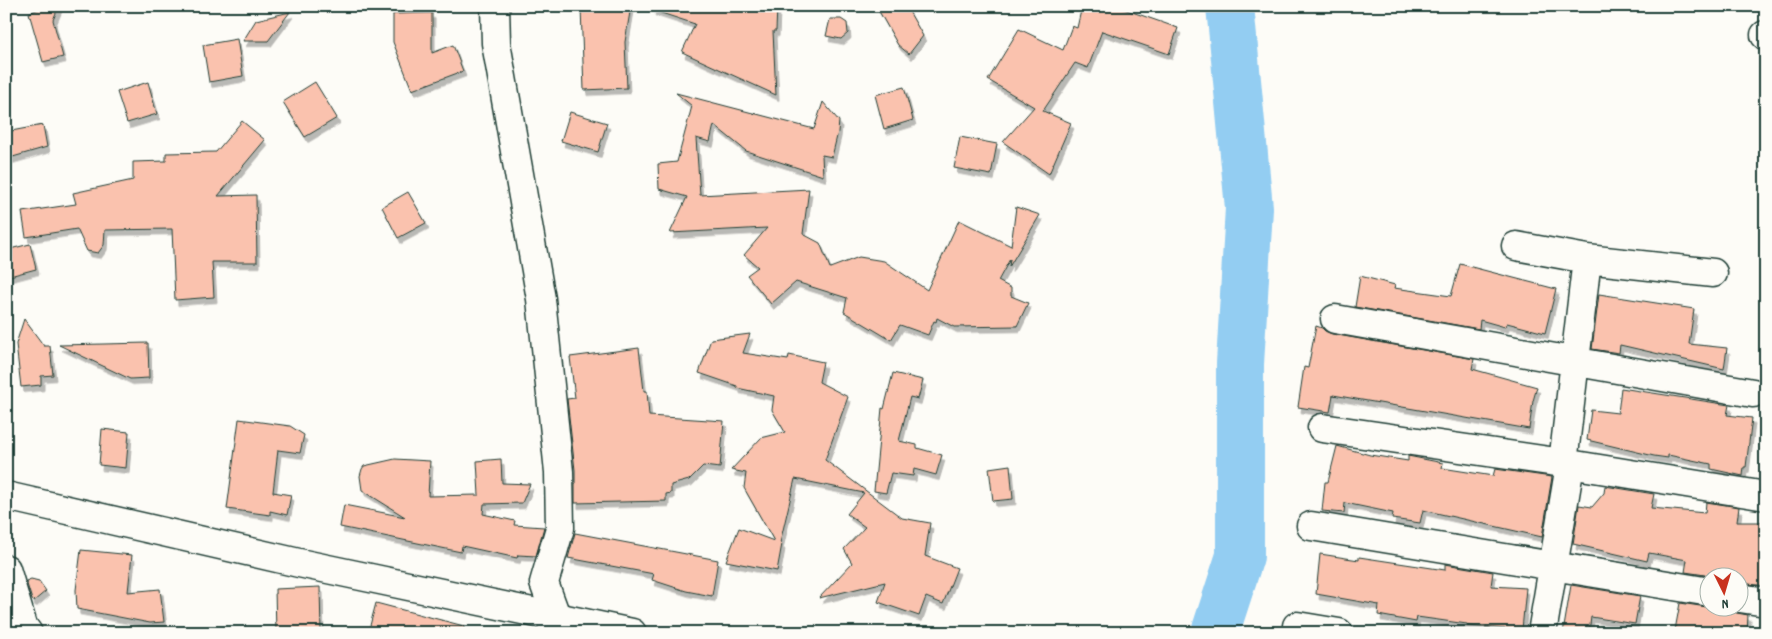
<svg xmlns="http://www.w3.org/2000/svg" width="1772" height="639" font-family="Dekko,sans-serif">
<defs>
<filter id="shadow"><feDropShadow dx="3" dy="5.5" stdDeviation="0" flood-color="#0004"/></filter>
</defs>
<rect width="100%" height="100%" fill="#fdfcf7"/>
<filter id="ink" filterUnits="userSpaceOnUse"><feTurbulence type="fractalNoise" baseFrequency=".02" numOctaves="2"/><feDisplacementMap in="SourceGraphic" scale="10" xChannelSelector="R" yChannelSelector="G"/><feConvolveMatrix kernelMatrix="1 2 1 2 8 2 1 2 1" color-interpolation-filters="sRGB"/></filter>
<g filter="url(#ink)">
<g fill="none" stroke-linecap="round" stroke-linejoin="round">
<path stroke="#93cdf2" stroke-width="48" d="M 1215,633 L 1240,556 L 1240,364 L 1249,208 L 1230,6"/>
</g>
<path fill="#fac2ae" stroke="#1f3d34" filter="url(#shadow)" d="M 46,6 L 59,6 L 53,20 L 63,57 L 43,62 L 29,13 Z
M 631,6 L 625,42 L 627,88 L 584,90 L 581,8 Z
M 653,6 L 777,6 L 776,31 L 773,31 L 776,95 L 682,52 L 695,24 L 652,10 Z
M 876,6 L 906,6 L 923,36 L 909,54 L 898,45 Z
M 1082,6 L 1115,6 L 1178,28 L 1169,54 L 1102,31 L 1088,68 L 1075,63 L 1043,111 L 1071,123 L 1049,174 L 1003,142 L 1034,107 L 988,80 L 1019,29 L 1063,50 L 1072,26 L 1077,28 Z
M 290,12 L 268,41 L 243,41 L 256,20 Z
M 432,13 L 432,53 L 453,45 L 463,71 L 412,90 L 393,42 L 393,14 Z
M 830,19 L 841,19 L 847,23 L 848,33 L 841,39 L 826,36 Z
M 237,39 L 243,76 L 209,82 L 203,45 Z
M 148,82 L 157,114 L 127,123 L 117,92 Z
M 315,82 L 337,118 L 305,137 L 283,102 Z
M 904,87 L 913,120 L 884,129 L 875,95 Z
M 676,93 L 814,129 L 823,102 L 839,121 L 838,132 L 832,157 L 822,155 L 823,176 L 746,151 L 714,125 L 710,142 L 696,138 L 700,195 L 809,189 L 803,234 L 820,243 L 830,268 L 859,257 L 884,261 L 927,290 L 959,220 L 1011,246 L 1016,207 L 1040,215 L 1009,267 L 1010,259 L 998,281 L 1011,288 L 1011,296 L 1028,303 L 1017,326 L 954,327 L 937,318 L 936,322 L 934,321 L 928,335 L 900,325 L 891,340 L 844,312 L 847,298 L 796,282 L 771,304 L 747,275 L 758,267 L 744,255 L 767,228 L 670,233 L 687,197 L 659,189 L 658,164 L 677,162 L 692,106 Z
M 570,112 L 607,123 L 598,152 L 561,141 Z
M 242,121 L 265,140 L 218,196 L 256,195 L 257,262 L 212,262 L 214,297 L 175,300 L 172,229 L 105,230 L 104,245 L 98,253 L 87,251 L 77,229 L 26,237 L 22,212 L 76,204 L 73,193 L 133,180 L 133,162 L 166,161 L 166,153 L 216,152 Z
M 43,125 L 47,147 L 6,159 L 6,132 Z
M 960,137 L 997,144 L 991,175 L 954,168 Z
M 408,192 L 426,223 L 398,238 L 382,207 Z
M 30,244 L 36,269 L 6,277 L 6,250 Z
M 1460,264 L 1556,289 L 1545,333 L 1507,323 L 1505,327 L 1480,320 L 1479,329 L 1355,307 L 1360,276 L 1395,285 L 1394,288 L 1451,296 Z
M 1599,294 L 1694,309 L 1689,344 L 1727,348 L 1724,369 L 1620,345 L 1619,353 L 1592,349 Z
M 24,319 L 44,346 L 50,346 L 53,375 L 41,376 L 41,385 L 21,387 L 16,344 Z
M 1316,326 L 1322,328 L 1325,331 L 1332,334 L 1474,359 L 1472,369 L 1537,387 L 1533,401 L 1529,429 L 1333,395 L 1330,412 L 1298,407 L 1304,367 L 1308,368 Z
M 750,334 L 743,353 L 788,360 L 789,355 L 823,362 L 819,382 L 848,397 L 825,460 L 902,518 L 930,523 L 925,556 L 957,568 L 943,604 L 926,597 L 919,616 L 878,602 L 885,582 L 819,598 L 852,563 L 844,549 L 865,527 L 847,514 L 864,493 L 795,479 L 780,543 L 782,544 L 777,571 L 726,561 L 739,528 L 774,541 L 744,488 L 746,473 L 731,470 L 761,438 L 785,432 L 772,410 L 774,396 L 737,388 L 737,386 L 699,373 L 711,339 Z
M 148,343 L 149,378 L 130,379 L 59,345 Z
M 639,348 L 644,391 L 647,391 L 649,416 L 724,421 L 720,468 L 703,466 L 689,480 L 671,485 L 671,493 L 666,494 L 666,501 L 575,503 L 575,470 L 567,399 L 575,398 L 570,357 Z
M 893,373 L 923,380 L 918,399 L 910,397 L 899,441 L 917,445 L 917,448 L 942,455 L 936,475 L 914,469 L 913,476 L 891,473 L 886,493 L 874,491 L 882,408 L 884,409 Z
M 1621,388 L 1729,405 L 1727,415 L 1752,418 L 1746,467 L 1744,467 L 1743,476 L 1711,469 L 1711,464 L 1668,455 L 1668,458 L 1654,456 L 1587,440 L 1591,410 L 1618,413 Z
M 239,419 L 290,426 L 304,435 L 300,453 L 278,450 L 273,492 L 291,495 L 287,515 L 270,511 L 270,515 L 227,509 Z
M 102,429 L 129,432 L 126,468 L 99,465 Z
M 1337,446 L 1370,455 L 1408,461 L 1408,456 L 1443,463 L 1442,468 L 1493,476 L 1495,469 L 1552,477 L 1542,537 L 1423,510 L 1420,523 L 1392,519 L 1393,513 L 1345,503 L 1344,513 L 1322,511 L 1325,482 L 1328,482 Z
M 395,459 L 430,461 L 428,496 L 479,495 L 477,461 L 501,459 L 502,483 L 530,484 L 522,503 L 484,504 L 483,514 L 515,521 L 514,525 L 544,527 L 536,556 L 518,555 L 517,558 L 462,546 L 461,552 L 340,527 L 344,505 L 405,517 L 362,490 L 360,476 L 362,469 L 364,466 Z
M 1010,465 L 1013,499 L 993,501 L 989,468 Z
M 1605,486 L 1654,494 L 1651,508 L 1705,513 L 1706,502 L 1739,507 L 1737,522 L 1766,522 L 1766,586 L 1740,583 L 1740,576 L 1712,576 L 1685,572 L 1687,560 L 1649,553 L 1647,561 L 1573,544 L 1579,505 L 1592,507 L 1604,493 Z
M 575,533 L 718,560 L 712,596 L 686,591 L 652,580 L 654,574 L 568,558 Z
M 81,550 L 132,555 L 128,592 L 160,589 L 164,622 L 150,623 L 77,609 L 76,590 Z
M 1320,554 L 1359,560 L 1359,557 L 1445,570 L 1445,564 L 1493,572 L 1491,586 L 1526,588 L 1522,630 L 1467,626 L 1467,624 L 1417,617 L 1416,622 L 1378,615 L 1379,605 L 1316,594 Z
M 31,579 L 39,581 L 46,591 L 34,601 L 32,600 L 26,581 Z
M 1571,585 L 1640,596 L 1635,624 L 1591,617 L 1589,633 L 1563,633 Z
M 320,587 L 321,633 L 276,633 L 275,589 Z
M 376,603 L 464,626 L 464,633 L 368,633 Z
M 1680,603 L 1707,607 L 1727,606 L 1731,610 L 1737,613 L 1748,615 L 1747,633 L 1690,633 L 1675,630 Z"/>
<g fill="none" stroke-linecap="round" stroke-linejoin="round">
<defs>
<path id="street" d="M 495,6 L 496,43 L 541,299 L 559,472 L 560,528 L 544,583 L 556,616 L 552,633
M 1765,35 L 1766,36
M 1516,246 L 1587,259 L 1713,273
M 1335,319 L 1753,393
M 1322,428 L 1563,463 L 1766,496
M 1563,463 L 1587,259
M 1311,526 L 1710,592
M 6,569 L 23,626 L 28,633
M 1740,598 L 1766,602
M 1297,626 L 1339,633
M 1542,633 L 1570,465"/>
<path id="secondary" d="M 6,496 L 299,563 L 632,633"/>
</defs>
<use href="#street" stroke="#1f3d34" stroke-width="31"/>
<use href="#secondary" stroke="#1f3d34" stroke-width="31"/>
<use href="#street" stroke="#fdfcf7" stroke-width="28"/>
<use href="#secondary" stroke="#fdfcf7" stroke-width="28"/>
</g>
</g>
<rect width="1772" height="639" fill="none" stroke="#fdfcf7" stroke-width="25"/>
<rect x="12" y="12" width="1747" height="614" fill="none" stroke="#1f3d34" stroke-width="2" filter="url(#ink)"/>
<g transform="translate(1724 592) rotate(175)"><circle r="24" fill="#fdfcf7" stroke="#a4b0a9"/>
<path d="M0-4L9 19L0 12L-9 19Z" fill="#c8321e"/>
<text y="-8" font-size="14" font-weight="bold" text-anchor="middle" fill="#1f3d34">N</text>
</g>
</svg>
